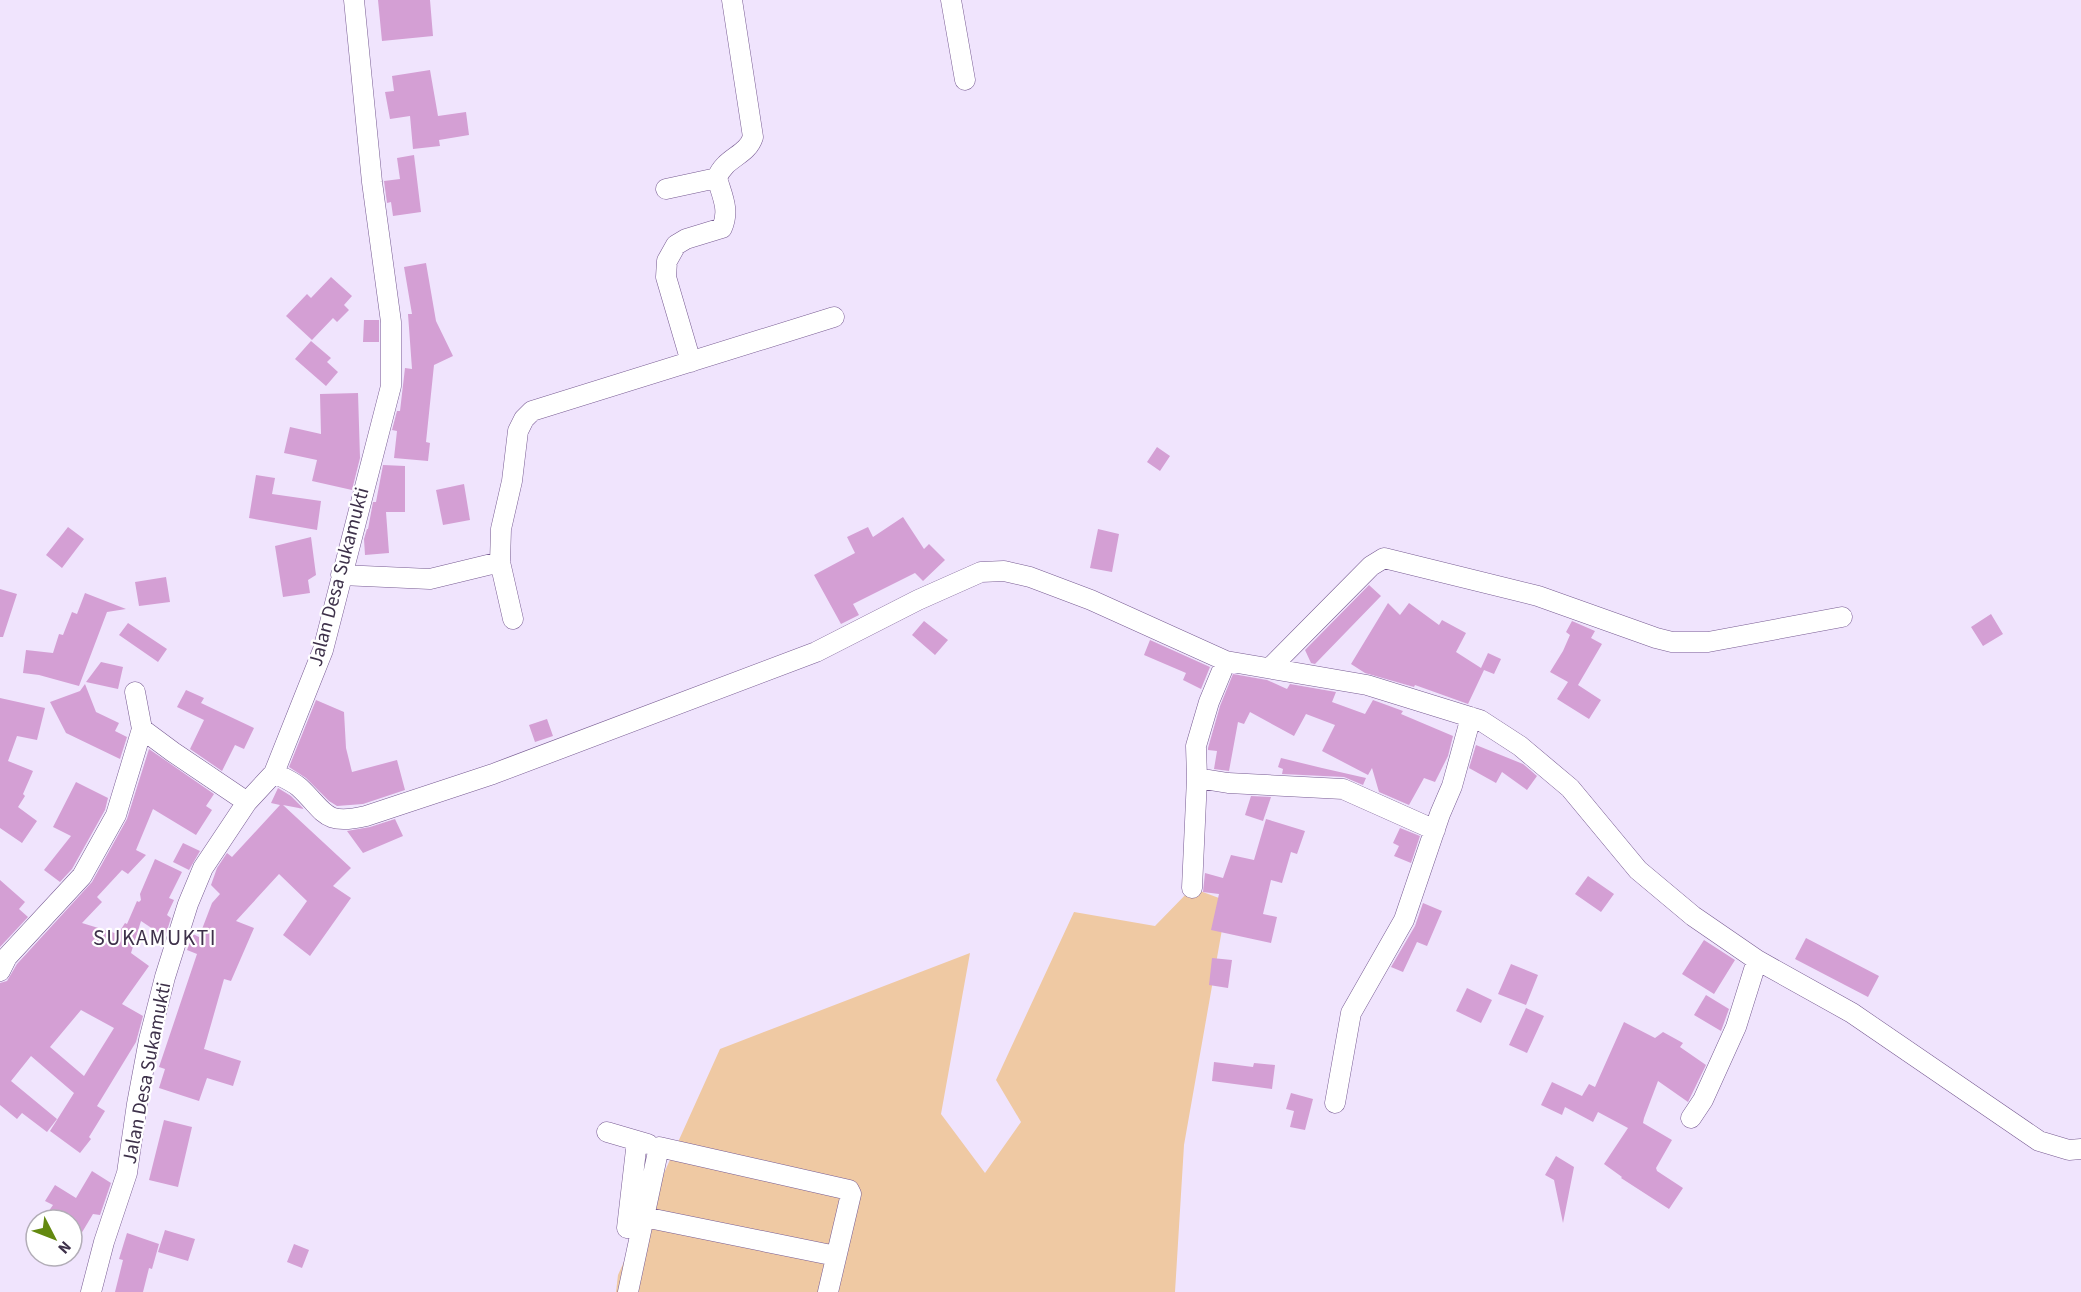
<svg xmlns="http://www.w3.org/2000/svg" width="2081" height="1292" font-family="'Source Sans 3',sans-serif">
<rect width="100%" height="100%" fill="#f0e4fd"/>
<path fill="#efc9a3" d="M 1192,888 L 1227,901 L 1184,1145 L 1175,1292 L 616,1292 L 618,1275 L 720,1049 L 970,953 L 941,1114 L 985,1173 L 1021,1122 L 996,1080 L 1074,912 L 1155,926 Z"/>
<path fill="#d49fd4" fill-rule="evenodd" d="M 378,0 L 430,0 L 433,36 L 382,41 Z
M 430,70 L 438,116 L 466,112 L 469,135 L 439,140 L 440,146 L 413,149 L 410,116 L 390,119 L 385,92 L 394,91 L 392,76 Z
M 414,155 L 421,212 L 393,216 L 391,202 L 387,203 L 384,181 L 400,179 L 397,158 Z
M 426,263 L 436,321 L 453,356 L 434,365 L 426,442 L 430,443 L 428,461 L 394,458 L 397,431 L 392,430 L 397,411 L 400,411 L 405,368 L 412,369 L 408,314 L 412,314 L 404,267 Z
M 331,277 L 352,296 L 344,305 L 349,310 L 337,322 L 333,318 L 312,340 L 286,316 L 307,294 L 311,298 Z
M 364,320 L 379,320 L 379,342 L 363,342 Z
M 311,341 L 331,358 L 327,362 L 338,372 L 326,386 L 295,359 Z
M 358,393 L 360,458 L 352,490 L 312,481 L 317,460 L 284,453 L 290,427 L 321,434 L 320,394 Z
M 1157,447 L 1170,456 L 1160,471 L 1147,462 Z
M 383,465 L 405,466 L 405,512 L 386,512 L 389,553 L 365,555 L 364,539 L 367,529 L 368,529 L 373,502 L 376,502 Z
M 256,475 L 275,478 L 272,494 L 321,501 L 317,530 L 249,518 Z
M 464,484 L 470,520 L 443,525 L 436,490 Z
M 903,517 L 924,549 L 929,544 L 945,560 L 923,581 L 915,573 L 853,604 L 859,615 L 841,624 L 814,575 L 855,553 L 847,537 L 868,527 L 873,537 Z
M 68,527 L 84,539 L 62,568 L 46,555 Z
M 1098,529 L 1119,534 L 1112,572 L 1090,568 Z
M 311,537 L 316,575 L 308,580 L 310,593 L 283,597 L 275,546 Z
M 166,577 L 170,602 L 139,606 L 135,582 Z
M 1369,585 L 1381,596 L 1315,664 L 1311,663 L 1305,650 Z
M 0,589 L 17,594 L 3,637 L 0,637 Z
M 85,593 L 126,609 L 107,612 L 79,686 L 39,675 L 23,673 L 26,650 L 53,653 L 59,634 L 63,635 L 72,612 L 77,614 Z
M 1388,603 L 1400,615 L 1409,603 L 1439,625 L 1442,620 L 1466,633 L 1456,652 L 1481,668 L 1488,653 L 1501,659 L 1494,674 L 1484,670 L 1468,704 L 1415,685 L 1414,687 L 1365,673 L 1351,664 Z
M 1991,614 L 2003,634 L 1983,646 L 1971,627 Z
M 924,621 L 948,640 L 935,655 L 912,635 Z
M 1572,621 L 1595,631 L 1591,638 L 1602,644 L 1578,685 L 1601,700 L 1589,719 L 1557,699 L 1568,682 L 1550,672 L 1563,651 L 1570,635 L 1566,632 Z
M 128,623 L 167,649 L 158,662 L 119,635 Z
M 1150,640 L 1210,667 L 1201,689 L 1183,680 L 1186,673 L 1144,655 Z
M 101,662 L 123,667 L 118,689 L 86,682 Z
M 1233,674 L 1267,680 L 1287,689 L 1290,684 L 1336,692 L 1332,702 L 1365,714 L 1373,700 L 1403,711 L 1401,714 L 1453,736 L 1448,756 L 1435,782 L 1424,778 L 1409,805 L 1379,792 L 1372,768 L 1368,775 L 1322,751 L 1335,725 L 1306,714 L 1294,736 L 1250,712 L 1244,724 L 1238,722 L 1229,771 L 1214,769 L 1217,751 L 1208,750 L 1208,748 L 1220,706 Z
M 85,684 L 96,712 L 119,723 L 115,731 L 127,737 L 120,759 L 66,733 L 50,702 L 80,691 Z
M 186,690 L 204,698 L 201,703 L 254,728 L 244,749 L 235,745 L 222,771 L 190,749 L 204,720 L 177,707 Z
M 0,698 L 45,708 L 37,740 L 17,736 L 8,761 L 33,771 L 23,794 L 25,796 L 18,807 L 37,821 L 22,843 L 0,828 Z
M 316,700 L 344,712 L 346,748 L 352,772 L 397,760 L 405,790 L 363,804 L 337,806 L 329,801 L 306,778 L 289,767 Z
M 547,719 L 553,736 L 535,742 L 529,725 Z
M 1476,745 L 1523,764 L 1537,776 L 1527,790 L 1502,772 L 1496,783 L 1469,768 Z
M 149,749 L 214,794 L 206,806 L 212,810 L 196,835 L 153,809 L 136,850 L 146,855 L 128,874 L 122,870 L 97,897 L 102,902 L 82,923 L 118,934 L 125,923 L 127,924 L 137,901 L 139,902 L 141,900 L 140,894 L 155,859 L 182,872 L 169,898 L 174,900 L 167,915 L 171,918 L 165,937 L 141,921 L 131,953 L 149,966 L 122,1004 L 143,1016 L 136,1042 L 97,1106 L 105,1111 L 89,1137 L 91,1139 L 80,1153 L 50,1131 L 74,1093 L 31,1056 L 11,1081 L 57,1119 L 47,1132 L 22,1113 L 17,1119 L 0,1105 L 0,983 L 7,981 L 17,964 L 92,882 L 127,819 ZM 81,1010 L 114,1028 L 84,1076 L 50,1047 Z
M 1281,758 L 1322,768 L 1366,778 L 1363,785 L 1344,777 L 1282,774 L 1283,769 L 1278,767 Z
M 76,782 L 108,798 L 105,810 L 72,869 L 60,882 L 44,870 L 71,836 L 53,827 Z
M 278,788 L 291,796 L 304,809 L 283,805 L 351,868 L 333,886 L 351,898 L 310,956 L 283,935 L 307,901 L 279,874 L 236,921 L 254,928 L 231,981 L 224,979 L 204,1049 L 241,1061 L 233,1086 L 207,1078 L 199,1101 L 159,1088 L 165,1069 L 159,1067 L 197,954 L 187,950 L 193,934 L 199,937 L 212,903 L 220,894 L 211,885 L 217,868 L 227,853 L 232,857 L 280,805 L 271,803 Z
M 1251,796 L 1271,797 L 1263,821 L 1245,815 Z
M 395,819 L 403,836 L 363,853 L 347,831 L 370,827 Z
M 1266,819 L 1305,831 L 1297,854 L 1291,852 L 1282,883 L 1271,880 L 1263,914 L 1277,917 L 1271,943 L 1211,930 L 1219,894 L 1203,892 L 1205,873 L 1223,878 L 1231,855 L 1254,860 Z
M 1400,828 L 1420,836 L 1411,863 L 1394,856 L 1399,846 L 1393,843 Z
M 183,843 L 200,851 L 189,870 L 173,862 Z
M 1588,876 L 1614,894 L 1601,912 L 1575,894 Z
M 0,880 L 25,902 L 19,909 L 28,917 L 0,947 Z
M 1423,903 L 1442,911 L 1427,946 L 1417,942 L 1403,972 L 1391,967 L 1415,926 Z
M 1806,938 L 1879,976 L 1868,997 L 1795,959 Z
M 1704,940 L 1735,960 L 1714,994 L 1682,974 Z
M 1212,958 L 1232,960 L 1228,988 L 1209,985 Z
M 1511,964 L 1538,975 L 1526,1005 L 1498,994 Z
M 1467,988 L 1492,1000 L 1481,1023 L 1456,1011 Z
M 1706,995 L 1729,1009 L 1721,1031 L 1694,1015 Z
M 1526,1008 L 1544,1016 L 1527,1053 L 1509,1045 Z
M 1624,1022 L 1655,1038 L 1663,1032 L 1683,1043 L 1680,1047 L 1706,1065 L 1688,1102 L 1658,1081 L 1644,1118 L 1643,1123 L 1672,1140 L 1656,1168 L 1657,1171 L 1683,1188 L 1669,1209 L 1621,1178 L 1622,1177 L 1604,1164 L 1628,1128 L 1598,1112 L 1593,1122 L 1565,1107 L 1562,1115 L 1541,1105 L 1552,1082 L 1582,1096 L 1589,1084 L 1595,1087 Z
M 1214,1062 L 1253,1067 L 1254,1063 L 1275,1065 L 1272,1089 L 1212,1081 Z
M 1291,1093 L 1313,1099 L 1305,1130 L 1290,1127 L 1294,1111 L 1286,1109 Z
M 164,1120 L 192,1127 L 178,1187 L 149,1180 Z
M 1556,1156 L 1574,1167 L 1563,1223 L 1554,1180 L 1545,1175 Z
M 92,1171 L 111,1183 L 100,1215 L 93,1214 L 72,1249 L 72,1220 L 55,1220 L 46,1215 L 53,1205 L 45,1201 L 55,1185 L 76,1198 Z
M 165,1230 L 195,1239 L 188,1261 L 158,1252 Z
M 127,1233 L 159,1244 L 152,1269 L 149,1268 L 143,1292 L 115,1292 L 123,1260 L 119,1259 Z
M 294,1244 L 309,1250 L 302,1268 L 287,1262 Z"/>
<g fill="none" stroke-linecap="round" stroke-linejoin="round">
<defs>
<path id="street" d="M 951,0 L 965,80
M 666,189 L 717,178
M 691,362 L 666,277 L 667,261 L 676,245 L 686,239 L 722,228 C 730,210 722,196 717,178 C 725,157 747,156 753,137 L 732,0
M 500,562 L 513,619
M 341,575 L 430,579 L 500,562 L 501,529 L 512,481 L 518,431 L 524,419 L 532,411 L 834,317
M 1270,668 L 1371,566 L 1384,558 L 1538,596 L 1656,638 L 1672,642 L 1708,642 L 1842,617
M 135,692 L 142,729 L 173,752 L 247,802
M 274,773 C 282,777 292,781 299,787 C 326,812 323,826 366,816 L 493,774 L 816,652 L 918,600 L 981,572 L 1004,571 L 1030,577 L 1091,600 L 1226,661 L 1367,685 L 1480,720 L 1520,746 L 1570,788 L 1638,870 L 1693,916 L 1757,960 L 1852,1013 L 2039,1141 L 2069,1150 L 2081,1149
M 1197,778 L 1228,783 L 1343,789 L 1435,830
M 1192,888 L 1197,778 L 1196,746 L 1209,702 L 1226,661
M 0,971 L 7,957 L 82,876 L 116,815 L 142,729
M 1335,1103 L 1351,1013 L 1404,920 L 1440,814 L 1452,786 L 1471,717
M 1691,1118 L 1703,1100 L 1736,1027 L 1757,960
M 607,1132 L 648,1144
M 629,1214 L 836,1256
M 627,1228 L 637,1141
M 91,1292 L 104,1242 L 127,1173 L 137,1104 L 149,1040 L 165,977 L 188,904 L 203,868 L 247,802 L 274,773 L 323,650 L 391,386 L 391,322 L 372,182 L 354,0
M 628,1292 L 659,1147 L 849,1190 L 851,1194 L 828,1292"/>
</defs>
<use href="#street" stroke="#775b92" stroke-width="21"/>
<use href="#street" stroke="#fff" stroke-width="20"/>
</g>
<g text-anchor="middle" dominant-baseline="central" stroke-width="4.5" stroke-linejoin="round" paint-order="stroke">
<g font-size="20" fill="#3e314a" stroke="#fff">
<text transform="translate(339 577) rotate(-75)">Jalan Desa Sukamukti</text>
<text transform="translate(147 1073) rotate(-79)">Jalan Desa Sukamukti</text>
</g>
<g font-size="22" letter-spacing="1.5" fill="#3e314a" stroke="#fff">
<text x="155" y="938">SUKAMUKTI</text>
</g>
</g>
<g transform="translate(54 1238) rotate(132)"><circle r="28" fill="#ffffff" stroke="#b2adb7" stroke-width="1.5"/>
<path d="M0-4.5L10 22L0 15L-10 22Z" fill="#638910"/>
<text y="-9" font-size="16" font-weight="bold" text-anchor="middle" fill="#3e314a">N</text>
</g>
</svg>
